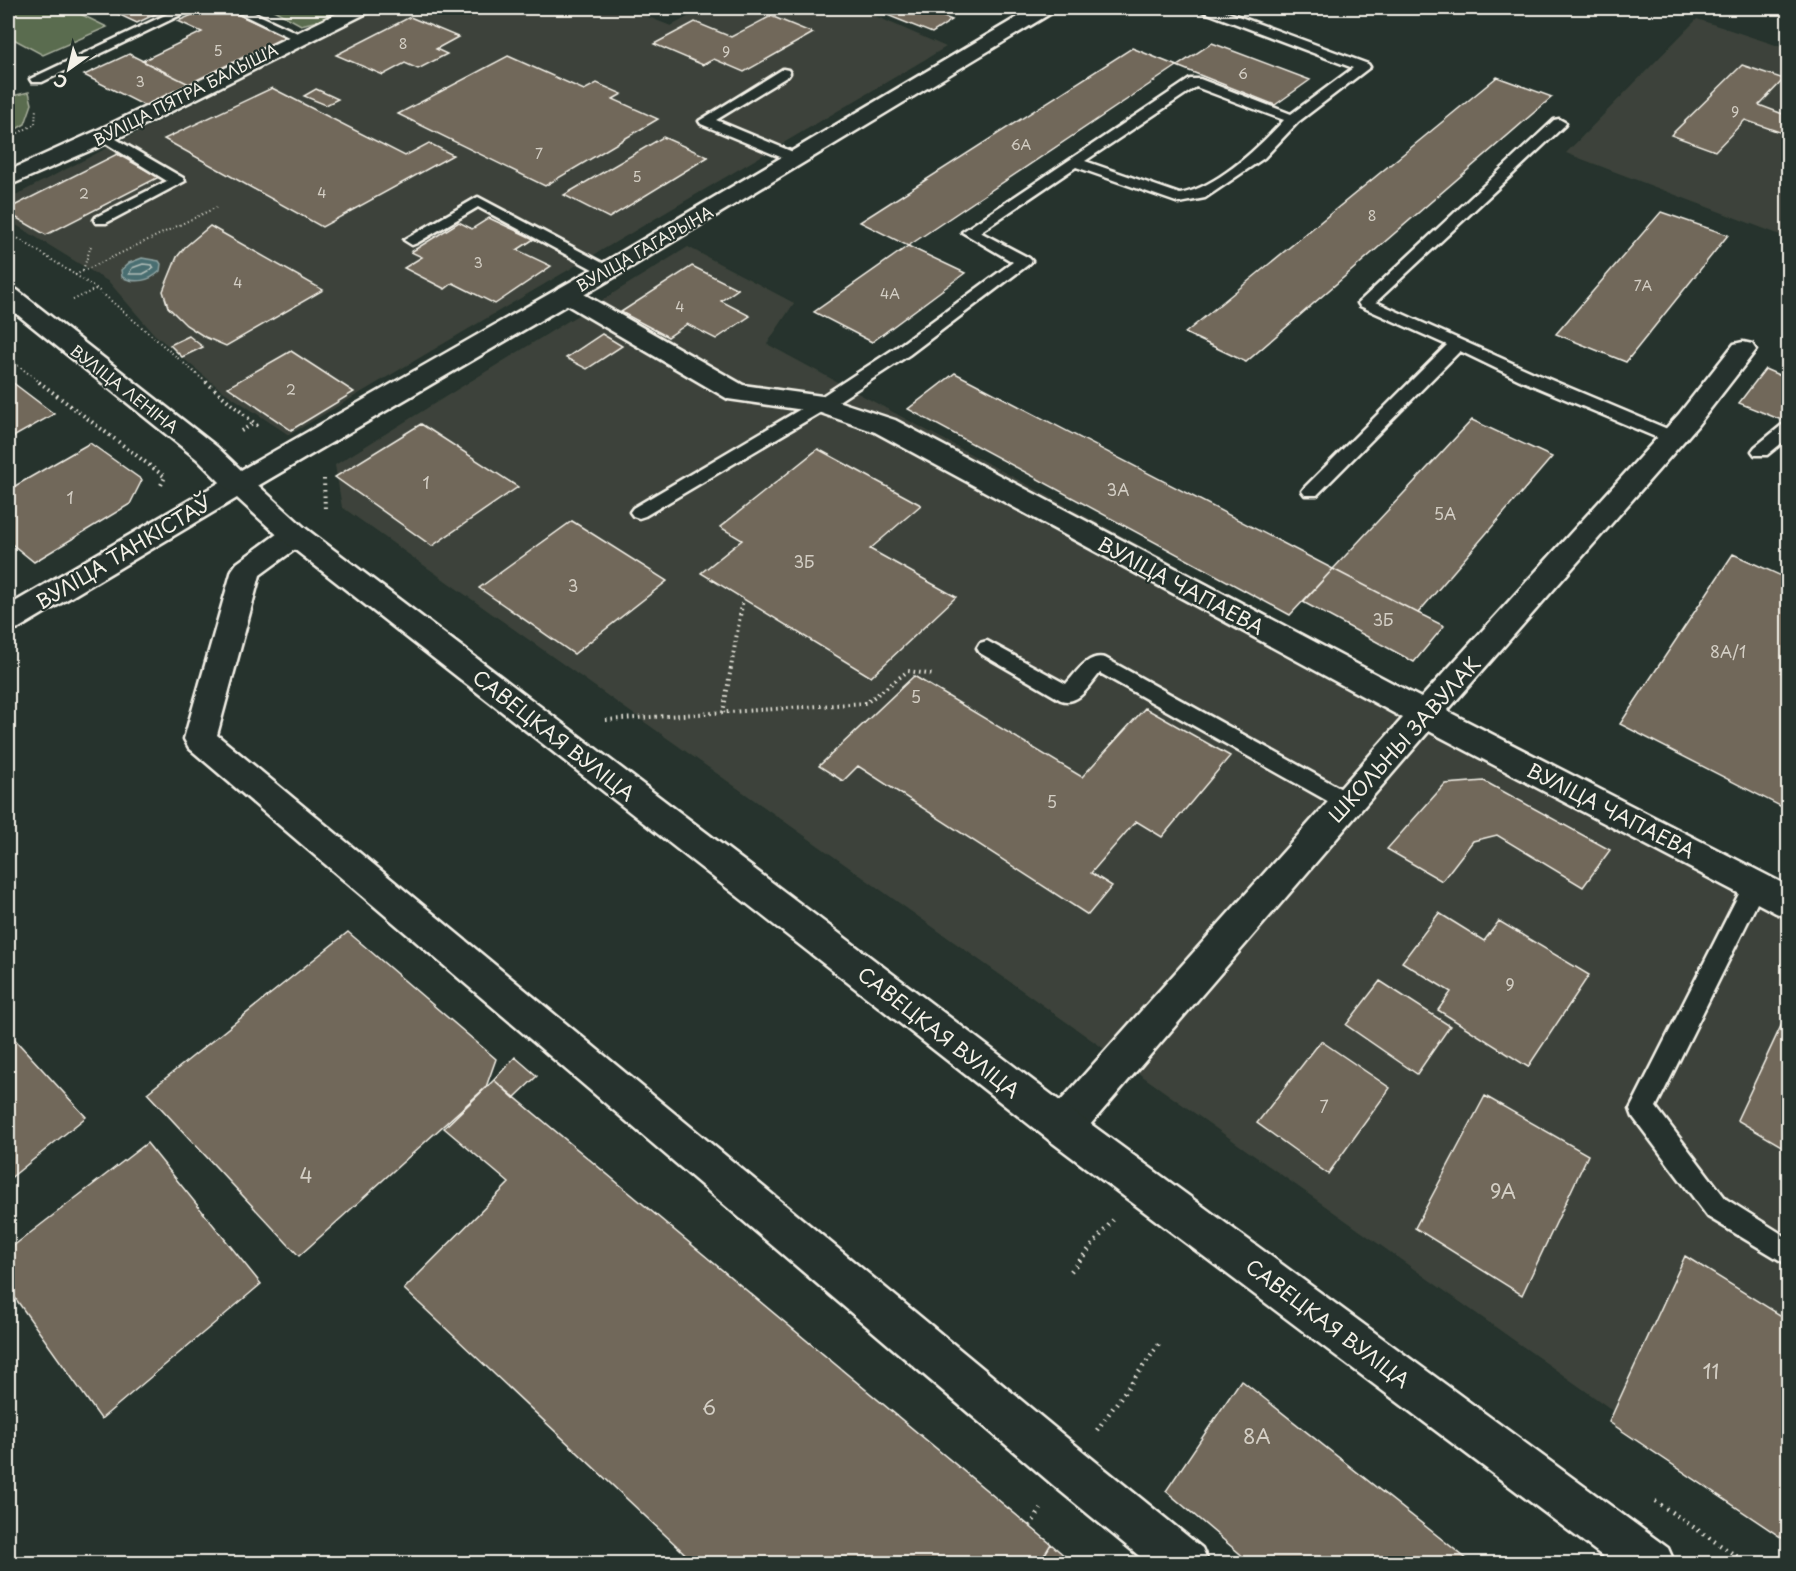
<svg xmlns="http://www.w3.org/2000/svg" width="1796" height="1571" font-family="'Playpen Sans',sans-serif">
<rect width="100%" height="100%" fill="#26332d"/>
<filter id="ink" filterUnits="userSpaceOnUse"><feTurbulence type="fractalNoise" baseFrequency=".0167" numOctaves="2"/><feDisplacementMap in="SourceGraphic" scale="12" xChannelSelector="R" yChannelSelector="G"/><feConvolveMatrix kernelMatrix="1 2 1 2 8 2 1 2 1" color-interpolation-filters="sRGB"/></filter>
<g filter="url(#ink)">
<path fill="#3c433a" d="M 379,8 L 625,8 L 671,26 L 704,8 L 857,8 L 946,47 L 289,435 L 220,389 L 154,334 L 109,282 L 8,220 L 8,199 Z
M 1697,19 L 1788,49 L 1788,238 L 1566,153 Z
M 688,247 L 794,303 L 767,344 L 1788,896 L 1788,1535 L 342,507 L 335,465 Z"/>
<path fill="#5a6c4f" stroke="#a7ae9c" stroke-width="1.5" d="M 8,8 L 68,8 L 107,27 L 43,55 L 8,36 Z
M 270,8 L 348,8 L 322,20 L 301,25 Z
M 29,92 L 32,104 L 25,124 L 8,134 L 8,97 Z"/>
<path fill="#4a6e71" stroke="#8ea2a1" stroke-width="1.5" d="M 142,258 L 159,261 L 161,264 L 160,271 C 150,281 135,284 122,277 L 121,270 L 129,263 Z"/>
<g fill="none" stroke-linecap="round" stroke-linejoin="round">
<path stroke="#b0bdb8" stroke-width="1.5" d="M 143,264 L 152,265 L 154,268 L 143,274 L 129,274 L 132,268 Z"/>
</g>
<path fill="#71675a" stroke="#f4f1e8" stroke-width="1.5" d="M 105,8 L 149,8 L 160,12 L 137,23 Z
M 208,8 L 223,8 L 293,39 L 195,87 L 142,61 L 202,32 L 178,21 Z
M 884,8 L 920,8 L 952,20 L 932,33 L 877,11 Z
M 771,16 L 813,33 L 744,72 L 714,59 L 703,65 L 654,44 L 695,22 L 731,37 Z
M 410,17 L 458,37 L 436,49 L 447,54 L 418,69 L 405,63 L 383,75 L 336,55 Z
M 1212,43 L 1310,80 L 1275,105 L 1177,66 Z
M 1132,48 L 1177,66 L 908,246 L 860,222 Z
M 129,54 L 195,87 L 151,109 L 84,75 Z
M 508,56 L 584,90 L 597,83 L 622,94 L 613,99 L 658,119 L 545,186 L 398,114 Z
M 1742,65 L 1784,79 L 1759,105 L 1788,116 L 1788,135 L 1745,120 L 1715,151 L 1671,135 Z
M 1497,77 L 1552,97 L 1246,362 L 1185,333 Z
M 272,88 L 405,156 L 429,143 L 453,155 L 322,227 L 164,139 Z
M 316,89 L 338,99 L 326,105 L 304,96 Z
M 663,137 L 708,157 L 609,218 L 564,195 Z
M 117,154 L 159,177 L 46,235 L 8,213 L 8,209 Z
M 1661,212 L 1728,235 L 1626,362 L 1556,334 Z
M 489,218 L 534,239 L 517,250 L 551,266 L 495,304 L 453,283 L 445,289 L 404,268 L 422,257 L 411,252 L 459,222 L 472,229 Z
M 210,226 L 323,290 L 226,346 L 205,337 L 186,325 L 168,307 L 163,291 L 177,257 L 185,247 Z
M 908,246 L 965,273 L 872,342 L 814,312 Z
M 692,266 L 738,289 L 721,301 L 750,316 L 716,339 L 687,324 L 668,337 L 621,312 Z
M 602,334 L 622,346 L 587,369 L 566,358 Z
M 189,336 L 203,347 L 182,357 L 170,345 Z
M 291,351 L 354,392 L 291,430 L 228,387 Z
M 1765,369 L 1788,379 L 1788,415 L 1784,421 L 1739,403 Z
M 955,373 L 1333,569 L 1290,615 L 908,409 Z
M 8,379 L 54,414 L 8,440 Z
M 1472,420 L 1552,457 L 1418,613 L 1333,569 Z
M 421,424 L 518,487 L 432,546 L 335,477 Z
M 90,443 L 142,480 L 130,504 L 34,562 L 8,541 L 8,490 Z
M 818,449 L 921,505 L 870,549 L 956,597 L 871,677 L 701,573 L 742,540 L 720,527 Z
M 572,521 L 667,581 L 574,654 L 479,588 Z
M 1733,554 L 1788,579 L 1788,810 L 1620,724 Z
M 1333,569 L 1418,613 L 1444,626 L 1414,662 L 1303,602 Z
M 914,676 L 1082,777 L 1145,708 L 1230,756 L 1162,837 L 1136,821 L 1091,873 L 1112,886 L 1088,915 L 858,766 L 843,781 L 819,766 Z
M 1484,781 L 1610,850 L 1583,887 L 1497,835 L 1473,841 L 1442,881 L 1387,849 L 1445,784 Z
M 1439,913 L 1484,941 L 1499,921 L 1589,975 L 1528,1067 L 1438,1010 L 1451,992 L 1402,962 Z
M 348,932 L 496,1059 L 486,1087 L 299,1256 L 147,1093 Z
M 1380,981 L 1450,1026 L 1417,1074 L 1346,1025 Z
M 1788,1011 L 1788,1150 L 1737,1120 Z
M 8,1032 L 86,1117 L 8,1180 Z
M 1321,1041 L 1390,1088 L 1328,1174 L 1257,1123 Z
M 515,1057 L 537,1076 L 514,1098 L 494,1080 Z
M 494,1080 L 1051,1544 L 1039,1564 L 696,1564 L 404,1289 L 509,1183 L 444,1128 Z
M 1485,1096 L 1588,1155 L 1522,1295 L 1415,1228 Z
M 147,1143 L 261,1284 L 101,1419 L 8,1288 L 8,1250 Z
M 1685,1256 L 1788,1320 L 1788,1542 L 1609,1422 Z
M 1241,1380 L 1473,1564 L 1252,1564 L 1166,1491 Z
M 1051,1544 L 1074,1564 L 1039,1564 Z"/>
<g fill="none" stroke-linecap="round" stroke-linejoin="round">
<defs>
<path id="lane" d="M 180,8 L 195,8 L 42,82 L 32,82 L 30,79 Z
M 229,8 L 244,8 L 306,37 L 300,41 L 295,40 Z
M 1200,8 L 1216,8 L 1368,64 L 1370,67 L 1298,122 L 1264,158 L 1205,198 L 1179,203 L 1076,167 L 980,232 L 1029,258 L 1032,261 L 1029,264 L 909,355 L 828,408 L 645,516 L 639,518 L 633,516 L 630,512 L 633,508 L 816,400 L 897,347 L 1013,262 L 962,232 L 1190,79 L 1200,79 L 1291,114 L 1353,68 L 1202,11 ZM 1196,87 L 1284,120 C 1258,148 1218,187 1180,194 L 1085,161 Z
M 783,69 L 788,70 L 790,73 L 788,76 L 716,120 L 800,155 L 802,158 L 800,161 L 790,161 L 701,124 L 699,121 Z
M 1559,119 L 1566,123 L 1564,126 L 1376,302 L 1532,372 L 1677,433 L 1680,437 L 1677,441 L 1665,441 L 1520,380 L 1460,351 L 1317,495 L 1305,495 L 1302,491 L 1305,487 L 1447,345 L 1360,306 L 1358,303 L 1554,120 Z
M 104,132 L 183,178 L 185,181 L 106,223 L 96,223 L 94,220 L 96,217 L 167,181 L 99,139 L 97,136 Z
M 478,197 L 612,268 L 615,271 L 607,276 L 602,274 L 478,207 L 417,243 L 412,245 L 404,240 Z
M 1788,423 L 1788,438 L 1767,455 L 1755,455 L 1752,451 L 1755,447 L 1782,425 Z
M 987,641 L 1066,684 C 1076,673 1088,653 1105,658 L 1354,796 L 1358,802 L 1354,808 L 1347,811 L 1340,808 L 1100,673 C 1090,685 1078,706 1061,700 L 980,653 L 977,648 L 980,643 Z
M 1755,876 L 1763,878 L 1766,885 L 1656,1107 L 1726,1199 L 1788,1238 L 1788,1265 L 1708,1217 L 1633,1117 L 1630,1109 L 1747,878 Z"/>
<path id="street" d="M 348,8 L 372,8 L 369,12 L 112,141 L 8,186 L 8,171 L 96,131 Z
M 566,287 L 575,289 L 743,385 L 822,396 L 895,420 L 1421,698 L 1679,414 L 1734,344 L 1743,342 L 1752,344 L 1756,350 L 1697,426 L 1447,711 L 1788,886 L 1788,918 L 1776,913 L 1429,731 L 1077,1140 L 1063,1145 L 1049,1140 L 1044,1127 L 1049,1114 L 1403,718 L 875,432 L 818,412 L 728,399 L 557,299 L 554,294 L 557,289 Z
M 295,525 L 305,528 L 309,535 L 305,542 L 260,575 L 217,735 L 1085,1453 L 1202,1548 L 1209,1564 L 1149,1564 L 1053,1485 L 189,748 L 184,739 L 232,570 L 237,563 L 285,528 Z"/>
<path id="secondary" d="M 239,475 L 249,477 L 305,528 L 1077,1114 L 1668,1548 L 1675,1564 L 1613,1564 L 1049,1140 L 285,542 L 237,498 L 19,628 L 8,631 L 8,606 L 229,477 Z"/>
<path id="primary" d="M 1033,8 L 1056,8 L 1053,12 L 616,276 L 249,491 L 239,493 L 229,491 L 197,459 L 8,307 L 8,288 L 17,290 L 217,447 L 241,470 L 598,266 Z"/>
</defs>
<use href="#lane" stroke="#f4f1e8" stroke-width="5"/>
<use href="#street" stroke="#f4f1e8" stroke-width="5"/>
<use href="#secondary" stroke="#f4f1e8" stroke-width="5"/>
<use href="#primary" stroke="#f4f1e8" stroke-width="5"/>
<path stroke="#f4f1e8" stroke-width="2" stroke-dasharray="1 3" stroke-linecap="butt" d="M 11,137 L 35,124 L 36,108
M 8,232 L 96,288 L 207,383
M 83,270 L 91,246
M 75,275 L 217,207
M 73,300 L 96,289
M 8,358 L 41,383"/>
<path stroke="#f4f1e8" stroke-width="4" stroke-dasharray="1.5 4" stroke-linecap="butt" d="M 39,382 L 165,477 L 161,485
M 206,382 L 260,428
M 241,431 L 253,424
M 324,479 L 325,510
M 723,713 L 743,599
M 606,720 L 866,703 L 908,671 L 935,675"/>
<path stroke="#f4f1e8" stroke-width="4.5" stroke-dasharray="1.5 5" stroke-linecap="butt" d="M 1071,1271 L 1113,1220
M 1097,1430 L 1160,1343
M 1655,1501 L 1748,1564
M 1030,1526 L 1041,1509"/>
<use href="#lane" fill="#26332d" fill-rule="evenodd"/>
<use href="#street" fill="#26332d" fill-rule="evenodd"/>
<use href="#secondary" fill="#26332d" fill-rule="evenodd"/>
<use href="#primary" fill="#26332d" fill-rule="evenodd"/>
</g>
</g>
<g text-anchor="middle" dominant-baseline="central" stroke-width="4.5" stroke-linejoin="round" paint-order="stroke">
<g font-size="14" fill="#d3cec4">
<text x="403" y="43">8</text>
<text x="218" y="50">5</text>
<text x="726" y="51">9</text>
<text x="1243" y="73">6</text>
<text x="140" y="81">3</text>
<text x="1735" y="111">9</text>
<text x="1021" y="144">6А</text>
<text x="539" y="153">7</text>
<text x="637" y="176">5</text>
<text x="322" y="192">4</text>
<text x="84" y="193">2</text>
<text x="1372" y="215">8</text>
<text x="478" y="262">3</text>
<text x="238" y="282">4</text>
<text x="1643" y="285">7А</text>
<text x="890" y="293">4А</text>
<text x="680" y="306">4</text>
<text x="291" y="389">2</text>
</g>
<g font-size="16" fill="#f4f1e8" stroke="#26332d">
<text transform="translate(185 94) rotate(-27)">ВУЛІЦА ПЯТРА БАЛЫША</text>
<text transform="translate(644 248) rotate(-30)">ВУЛІЦА ГАГАРЫНА</text>
<text transform="translate(125 388) rotate(38)">ВУЛІЦА ЛЕНІНА</text>
</g>
<g font-size="16" fill="#d3cec4">
<text x="426" y="482">1</text>
<text x="1118" y="489">3А</text>
<text x="70" y="497">1</text>
<text x="1445" y="513">5А</text>
<text x="804" y="561">3Б</text>
<text x="573" y="585">3</text>
<text x="1383" y="619">3Б</text>
<text x="1728" y="651">8A/1</text>
<text x="916" y="696">5</text>
<text x="1052" y="801">5</text>
<text x="1510" y="984">9</text>
<text x="1324" y="1106">7</text>
</g>
<g font-size="20" fill="#f4f1e8" stroke="#26332d">
<text transform="translate(123 552) rotate(-31)">ВУЛІЦА ТАНКІСТАЎ</text>
<text transform="translate(1181 585) rotate(28)">ВУЛІЦА ЧАПАЕВА</text>
<text transform="translate(554 735) rotate(38)">САВЕЦКАЯ ВУЛІЦА</text>
<text transform="translate(1404 739) rotate(-48)">ШКОЛЬНЫ ЗАВУЛАК</text>
<text transform="translate(1611 810) rotate(27)">ВУЛІЦА ЧАПАЕВА</text>
<text transform="translate(939 1032) rotate(38)">САВЕЦКАЯ ВУЛІЦА</text>
<text transform="translate(1328 1323) rotate(37)">САВЕЦКАЯ ВУЛІЦА</text>
</g>
<g font-size="20" fill="#d3cec4">
<text x="306" y="1175">4</text>
<text x="1503" y="1191">9А</text>
<text x="1711" y="1371">11</text>
<text x="709" y="1407">6</text>
<text x="1257" y="1436">8А</text>
</g>
</g>
<rect width="1796" height="1571" fill="none" stroke="#26332d" stroke-width="30"/>
<rect x="15" y="15" width="1766" height="1541" fill="none" stroke="#f4f1e8" stroke-width="2" filter="url(#ink)"/>
<g transform="translate(69 69) rotate(214)" stroke="#26332d" stroke-width="4.5" paint-order="stroke">
<path d="M0-4.5L10 22L0 15L-10 22Z" fill="#f4f1e8"/>
<text y="-9" font-size="16" font-weight="bold" text-anchor="middle" fill="#f4f1e8">С</text>
</g>
</svg>
